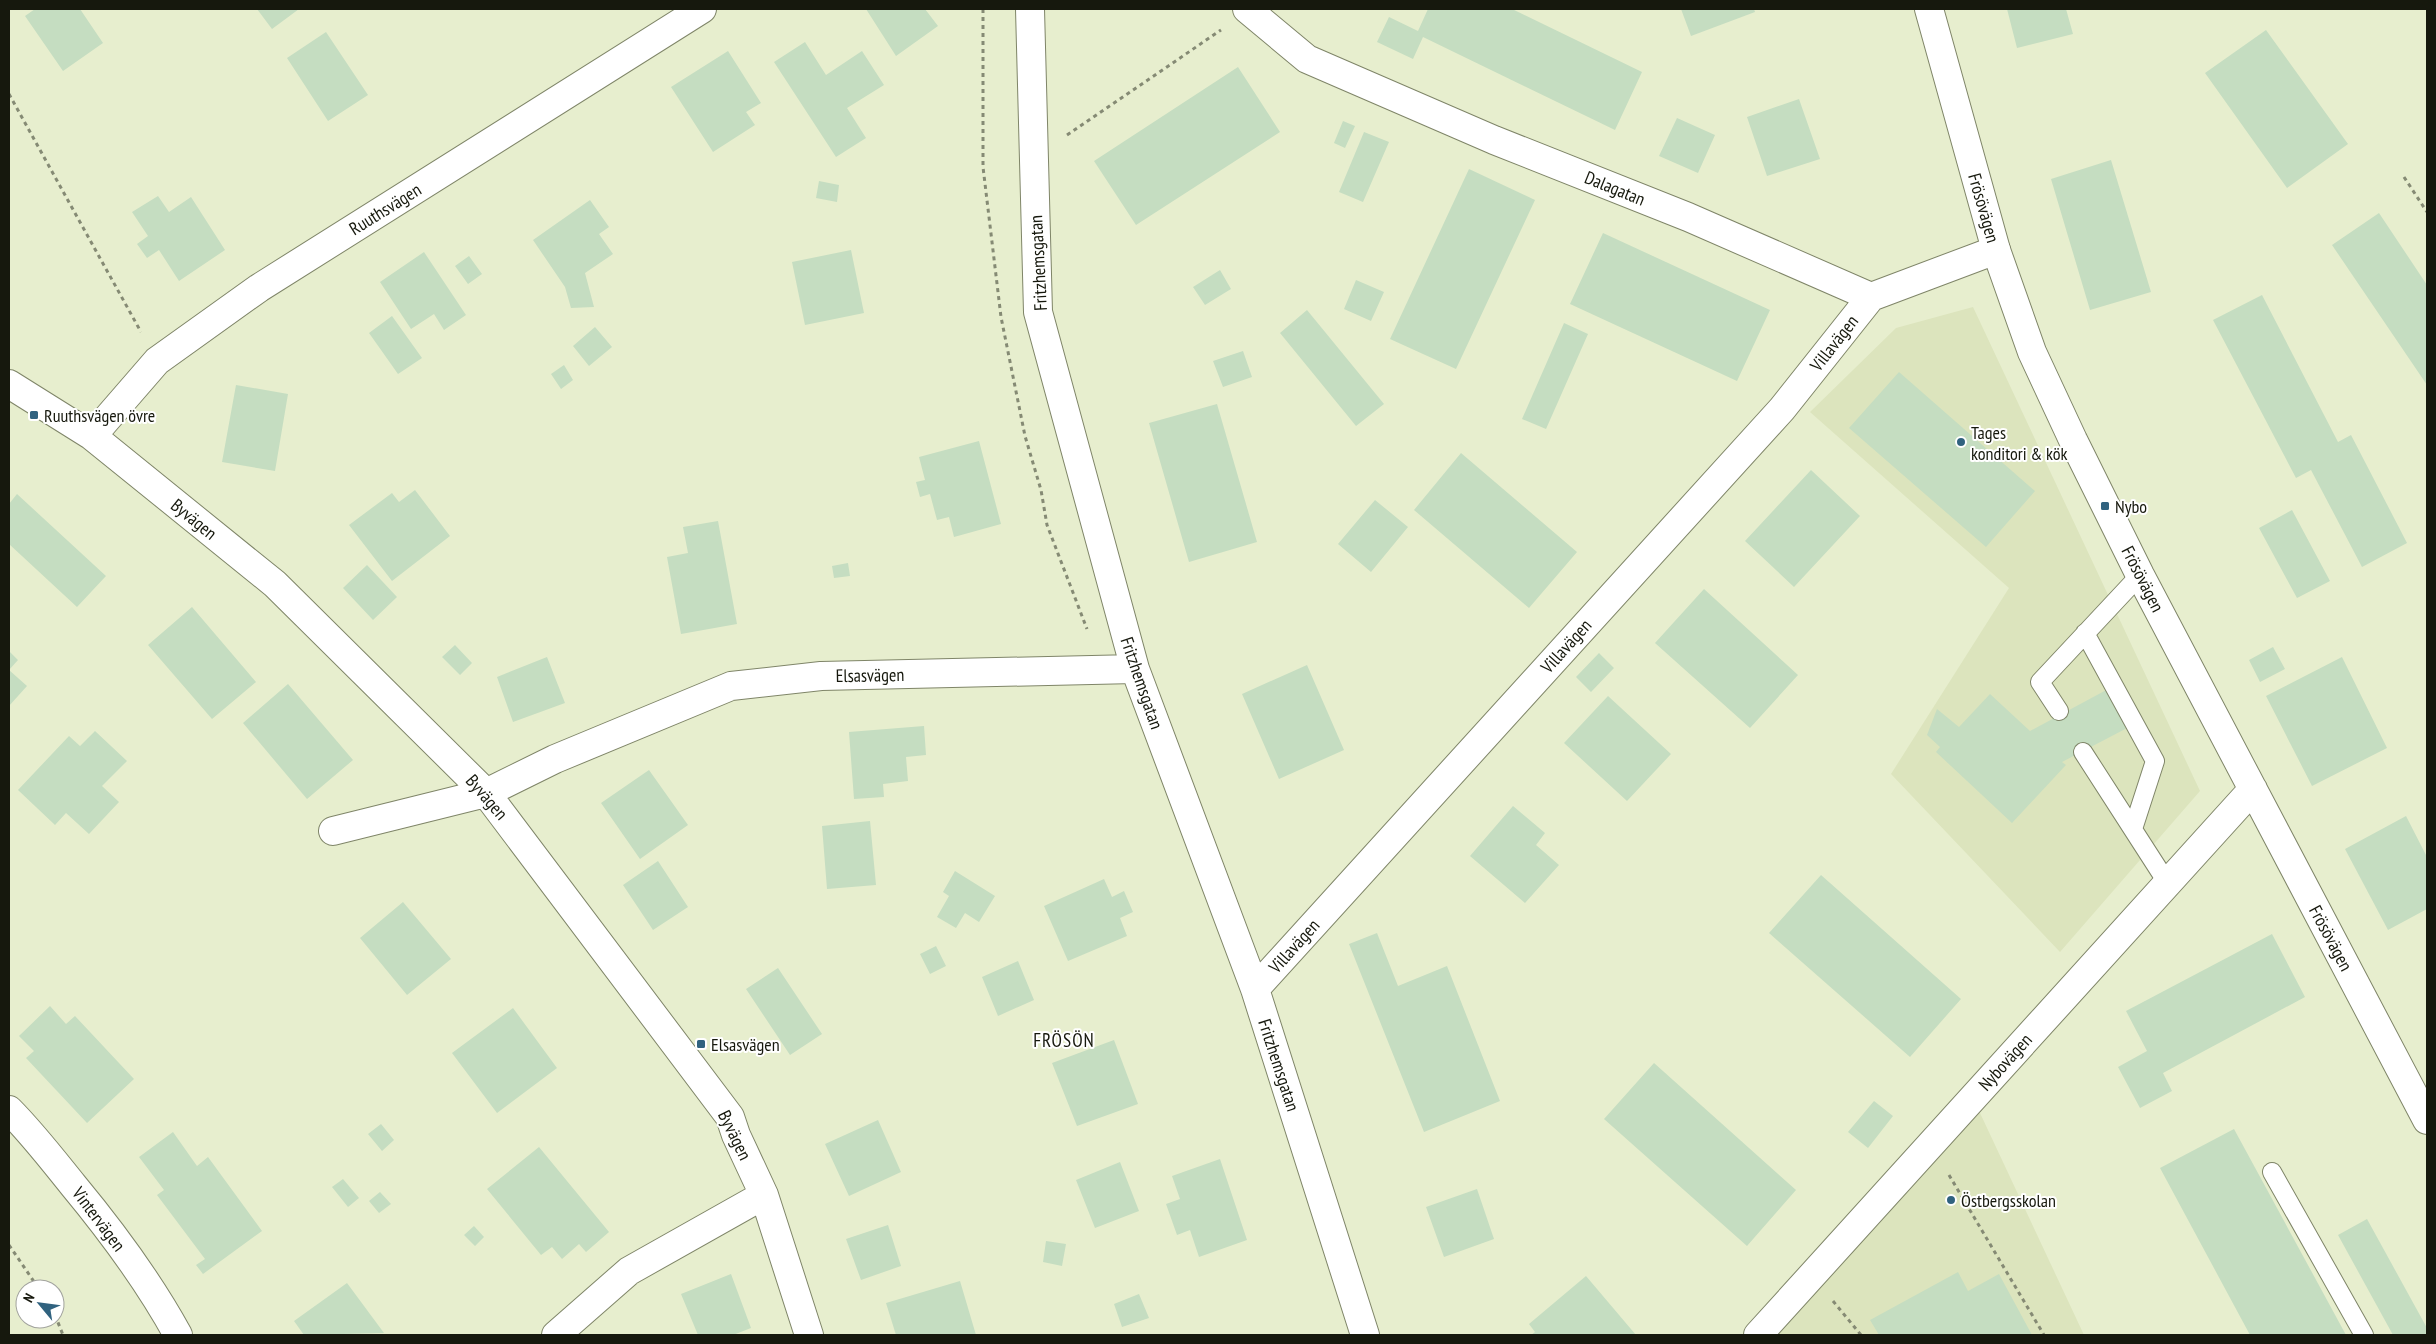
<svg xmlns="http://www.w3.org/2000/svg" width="2436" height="1344" font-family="'PT Sans Narrow',sans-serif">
<rect width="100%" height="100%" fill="#e7eece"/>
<path fill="#dce4bd" d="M 1973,307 L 2200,791 L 2060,952 L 1891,774 L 2009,588 L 1810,412 L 1896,328 Z
M 1973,1098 L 2084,1335 L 1758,1335 Z"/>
<path fill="#c5ddc1" d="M 35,9 L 80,9 L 103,43 L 63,71 L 25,16 Z
M 257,9 L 299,9 L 272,29 Z
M 866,9 L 925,9 L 938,26 L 896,56 Z
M 1428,9 L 1512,9 L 1642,72 L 1615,130 L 1423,37 L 1413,59 L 1377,42 L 1389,17 L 1418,31 Z
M 1681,9 L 1754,9 L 1755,12 L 1691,36 Z
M 2007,9 L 2066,9 L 2073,34 L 2017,48 Z
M 2266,30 L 2348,144 L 2287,188 L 2205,73 Z
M 326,32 L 368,95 L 328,121 L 287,58 Z
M 805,42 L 826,75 L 862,51 L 884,85 L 847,108 L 866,138 L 836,157 L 774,62 Z
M 728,51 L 761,103 L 746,112 L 755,125 L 713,152 L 671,87 Z
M 1238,67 L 1280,132 L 1136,225 L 1094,161 Z
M 1799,99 L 1820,159 L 1767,176 L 1747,117 Z
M 1677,118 L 1715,135 L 1698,173 L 1659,156 Z
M 1343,121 L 1355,126 L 1345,148 L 1334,143 Z
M 1364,132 L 1389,142 L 1363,202 L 1339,192 Z
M 2111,160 L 2151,292 L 2090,310 L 2051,179 Z
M 1469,169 L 1535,200 L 1456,369 L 1390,339 Z
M 819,181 L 839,185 L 837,202 L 816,198 Z
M 158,196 L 169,212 L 191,197 L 225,250 L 179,281 L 159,250 L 147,258 L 137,244 L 148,236 L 132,212 Z
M 590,200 L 609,227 L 599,234 L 613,254 L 585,273 L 594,307 L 571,308 L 565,287 L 533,240 Z
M 2379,213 L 2427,285 L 2427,385 L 2332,245 Z
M 1603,233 L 1770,310 L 1737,381 L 1570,304 Z
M 851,250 L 864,313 L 805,325 L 792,262 Z
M 424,252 L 466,315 L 444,330 L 434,314 L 411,329 L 380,282 Z
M 469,256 L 482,274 L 468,284 L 455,266 Z
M 1220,270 L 1231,289 L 1205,305 L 1193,287 Z
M 1356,280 L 1384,292 L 1371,321 L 1344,309 Z
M 2262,295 L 2338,442 L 2351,435 L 2407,543 L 2362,567 L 2311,470 L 2296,478 L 2213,320 Z
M 1307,310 L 1384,404 L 1356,426 L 1280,333 Z
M 392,316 L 422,358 L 398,374 L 369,333 Z
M 1564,323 L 1588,334 L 1546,429 L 1522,419 Z
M 595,327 L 612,347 L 589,366 L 573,346 Z
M 1243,351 L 1252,377 L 1223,387 L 1213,361 Z
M 564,365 L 573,380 L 561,389 L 551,374 Z
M 1899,372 L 2035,491 L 1986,547 L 1849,428 Z
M 236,385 L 288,394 L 275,471 L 222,462 Z
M 1217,404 L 1257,542 L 1189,562 L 1149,423 Z
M 979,441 L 1001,524 L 954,537 L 949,517 L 937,520 L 930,494 L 920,497 L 916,482 L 925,480 L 919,457 Z
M 1461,453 L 1577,552 L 1529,608 L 1414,510 Z
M 1811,470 L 1860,516 L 1794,587 L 1745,541 Z
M 415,490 L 450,536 L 392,581 L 349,525 L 392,493 L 399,502 Z
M 17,494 L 106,576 L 77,607 L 9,544 L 9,504 Z
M 1375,500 L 1408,527 L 1371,572 L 1338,544 Z
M 2292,510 L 2330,581 L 2297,598 L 2259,528 Z
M 718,521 L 737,624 L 681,634 L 667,557 L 688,553 L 683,527 Z
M 848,563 L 850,576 L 834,578 L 832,566 Z
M 367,565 L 397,597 L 373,620 L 343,588 Z
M 1704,589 L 1798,675 L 1750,728 L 1655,643 Z
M 192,607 L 256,682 L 212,719 L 148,645 Z
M 455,645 L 472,663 L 460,675 L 442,657 Z
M 2273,647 L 2285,669 L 2260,682 L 2249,660 Z
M 9,651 L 18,660 L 9,670 L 27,686 L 9,706 Z
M 1599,653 L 1614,668 L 1591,692 L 1576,677 Z
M 547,657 L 565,703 L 513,722 L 497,677 Z
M 2342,657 L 2387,748 L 2312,786 L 2266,696 Z
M 1307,665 L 1344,750 L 1279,779 L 1242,694 Z
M 288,684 L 353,760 L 307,799 L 243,723 Z
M 2110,688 L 2131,726 L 2062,762 L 2066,765 L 2012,823 L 1936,752 L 1940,747 L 1927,735 L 1937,709 L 1959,727 L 1990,694 L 2030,731 Z
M 1608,696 L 1671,754 L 1627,801 L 1564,743 Z
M 924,726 L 926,755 L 906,757 L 908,781 L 883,784 L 884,797 L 854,799 L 849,732 Z
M 95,731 L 127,761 L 102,786 L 119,802 L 89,834 L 66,813 L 55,825 L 18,790 L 69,736 L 80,746 Z
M 649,770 L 688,825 L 640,859 L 601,803 Z
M 1513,806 L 1545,833 L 1536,845 L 1559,865 L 1525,903 L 1470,856 Z
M 2406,816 L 2427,857 L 2427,909 L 2388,930 L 2345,849 Z
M 870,821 L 876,885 L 827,889 L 822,826 Z
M 658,861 L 688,907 L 653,930 L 623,885 Z
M 955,871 L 995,896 L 979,922 L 965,913 L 956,928 L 937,917 L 949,896 L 943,892 Z
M 1821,875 L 1961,999 L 1910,1057 L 1769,933 Z
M 1104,879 L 1112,897 L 1124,891 L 1133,912 L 1120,918 L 1127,936 L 1068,961 L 1044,906 Z
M 403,902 L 451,959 L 407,995 L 360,938 Z
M 1377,933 L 1398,986 L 1447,966 L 1500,1101 L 1424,1132 L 1349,944 Z
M 2272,934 L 2305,997 L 2163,1073 L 2172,1091 L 2140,1108 L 2118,1067 L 2147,1051 L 2126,1011 Z
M 936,946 L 946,966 L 930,974 L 920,954 Z
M 1018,961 L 1034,1000 L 998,1016 L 982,977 Z
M 778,968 L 822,1034 L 790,1055 L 746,989 Z
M 50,1006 L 66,1024 L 75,1016 L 134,1079 L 87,1123 L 26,1058 L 34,1051 L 19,1036 Z
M 513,1008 L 557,1068 L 497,1113 L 452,1053 Z
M 1114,1040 L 1138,1104 L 1077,1126 L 1052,1063 Z
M 1654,1063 L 1796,1190 L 1747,1246 L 1604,1119 Z
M 1874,1101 L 1893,1116 L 1868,1148 L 1848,1132 Z
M 878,1120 L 901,1172 L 849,1196 L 825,1144 Z
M 381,1124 L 394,1140 L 382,1151 L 368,1134 Z
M 2234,1129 L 2346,1335 L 2250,1335 L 2160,1168 Z
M 173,1132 L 197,1166 L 208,1157 L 262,1231 L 203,1274 L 196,1265 L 205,1259 L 157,1195 L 164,1190 L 139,1157 Z
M 539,1147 L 609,1232 L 586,1252 L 579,1244 L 562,1259 L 552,1247 L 541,1255 L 487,1189 Z
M 1220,1159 L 1247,1240 L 1199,1257 L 1190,1230 L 1177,1235 L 1166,1204 L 1180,1199 L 1172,1176 Z
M 1120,1162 L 1139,1211 L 1095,1228 L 1076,1180 Z
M 343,1179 L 359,1198 L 348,1207 L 332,1187 Z
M 1477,1189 L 1494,1239 L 1444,1257 L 1426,1207 Z
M 380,1192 L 391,1204 L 379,1213 L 369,1201 Z
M 2367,1219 L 2427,1328 L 2427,1335 L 2393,1335 L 2338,1235 Z
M 888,1225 L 901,1266 L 861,1280 L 846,1239 Z
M 474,1226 L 484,1237 L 475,1246 L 464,1235 Z
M 1046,1241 L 1066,1244 L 1062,1266 L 1043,1262 Z
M 1958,1272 L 1968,1291 L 1999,1274 L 2032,1335 L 1879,1335 L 1870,1320 Z
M 731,1274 L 751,1328 L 733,1335 L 698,1335 L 681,1294 Z
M 1586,1276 L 1636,1335 L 1531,1335 L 1535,1332 L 1529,1324 Z
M 960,1281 L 976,1335 L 896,1335 L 886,1303 Z
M 347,1283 L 384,1333 L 304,1335 L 294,1321 Z
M 1139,1294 L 1149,1318 L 1122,1327 L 1114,1304 Z"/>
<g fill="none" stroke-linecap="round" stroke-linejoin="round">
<defs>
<path id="service" d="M 2085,633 L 2155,761 L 2133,829
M 2059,711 L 2040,682 L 2140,575
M 2083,752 L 2168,884
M 2272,1172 L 2364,1335"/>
<path id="minor" d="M 1030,9 L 1038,312 L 1135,669 L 1255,989 L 1365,1335
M 1247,9 L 1307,59 L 1494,140 L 1688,217 L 1871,297 L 1996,250
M 9,384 L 92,436 L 275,584 L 486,793 L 730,1117 L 736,1135 L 764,1195 L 809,1335
M 92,436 L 157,361 L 259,288 L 702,9
M 333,831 L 486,793 L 555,759 L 731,686 L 821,676 L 1135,669
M 1255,989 L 1782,409 L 1871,297
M 9,1110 C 32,1133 52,1159 73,1185 C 112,1232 149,1282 178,1335
M 556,1335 L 629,1271 L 764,1195"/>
<path id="tertiary" d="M 1929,9 L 1996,250 L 2032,352 L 2073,440 L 2140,575 L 2427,1120
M 1758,1335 L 2253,789"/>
</defs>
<use href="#service" stroke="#7f8568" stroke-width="20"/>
<use href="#minor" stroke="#7f8568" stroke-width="30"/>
<use href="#tertiary" stroke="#7f8568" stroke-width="30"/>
<path stroke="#858a74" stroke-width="3" stroke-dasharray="4 4" stroke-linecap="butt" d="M 983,9 L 983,167 L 1001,317 L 1025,436 L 1041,490 L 1047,525 L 1087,629
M 9,94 L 141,332
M 1067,135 L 1221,30
M 2404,177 L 2427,212
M 1949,1175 L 2044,1335
M 9,1245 L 39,1289
M 1833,1301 L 1861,1335
M 55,1315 L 63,1335"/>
<use href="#service" stroke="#fff" stroke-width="18"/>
<use href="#minor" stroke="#fff" stroke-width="28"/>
<use href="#tertiary" stroke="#fff" stroke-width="28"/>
</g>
<g fill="#30627f" stroke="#fff" stroke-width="2">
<rect x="29" y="410" width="10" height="10" rx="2.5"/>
<circle cx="1961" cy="442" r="5"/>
<rect x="2100" y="501" width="10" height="10" rx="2.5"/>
<rect x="696" y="1039" width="10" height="10" rx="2.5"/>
<circle cx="1951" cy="1200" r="5"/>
</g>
<g text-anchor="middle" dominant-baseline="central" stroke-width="4" stroke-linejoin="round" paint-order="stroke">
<g font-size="18" fill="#16180d" stroke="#fff">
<text transform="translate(1615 188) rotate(22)">Dalagatan</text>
<text transform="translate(1984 208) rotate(74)">Frösövägen</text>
<text transform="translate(385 209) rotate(-32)">Ruuthsvägen</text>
<text transform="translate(1038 263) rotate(-93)">Fritzhemsgatan</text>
<text transform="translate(1834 343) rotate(-52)">Villavägen</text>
<text transform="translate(194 519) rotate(39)">Byvägen</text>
<text transform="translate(2143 579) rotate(63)">Frösövägen</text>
<text transform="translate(1566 646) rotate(-48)">Villavägen</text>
<text transform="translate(870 675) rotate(-1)">Elsasvägen</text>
<text transform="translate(1142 683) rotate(71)">Fritzhemsgatan</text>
<text transform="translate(487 797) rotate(49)">Byvägen</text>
<text transform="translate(2331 938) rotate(62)">Frösövägen</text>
<text transform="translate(1294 946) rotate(-48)">Villavägen</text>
<text transform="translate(2005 1062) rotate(-48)">Nybovägen</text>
<text transform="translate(1279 1065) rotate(72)">Fritzhemsgatan</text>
<text transform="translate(735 1135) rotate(64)">Byvägen</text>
<text transform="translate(99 1219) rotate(53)">Vintervägen</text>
</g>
<g font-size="18" fill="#16180d" stroke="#fff" text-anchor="start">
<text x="44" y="415">Ruuthsvägen övre</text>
<text x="1971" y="432">Tages<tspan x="1971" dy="21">konditori &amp; kök</tspan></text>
<text x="2115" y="506">Nybo</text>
<text x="711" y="1044">Elsasvägen</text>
<text x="1961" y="1200">Östbergsskolan</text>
</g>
<g font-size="19" letter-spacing="1" fill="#16180d" stroke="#fff">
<text x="1064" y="1040">FRÖSÖN</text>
</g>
</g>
<rect width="2436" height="1344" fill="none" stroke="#16180d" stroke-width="20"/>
<g transform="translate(40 1304) rotate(299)"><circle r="24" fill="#ffffff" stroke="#a2a39e"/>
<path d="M0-4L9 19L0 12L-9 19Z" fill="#30627f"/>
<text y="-8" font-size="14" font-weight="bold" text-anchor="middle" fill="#16180d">N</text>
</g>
</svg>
